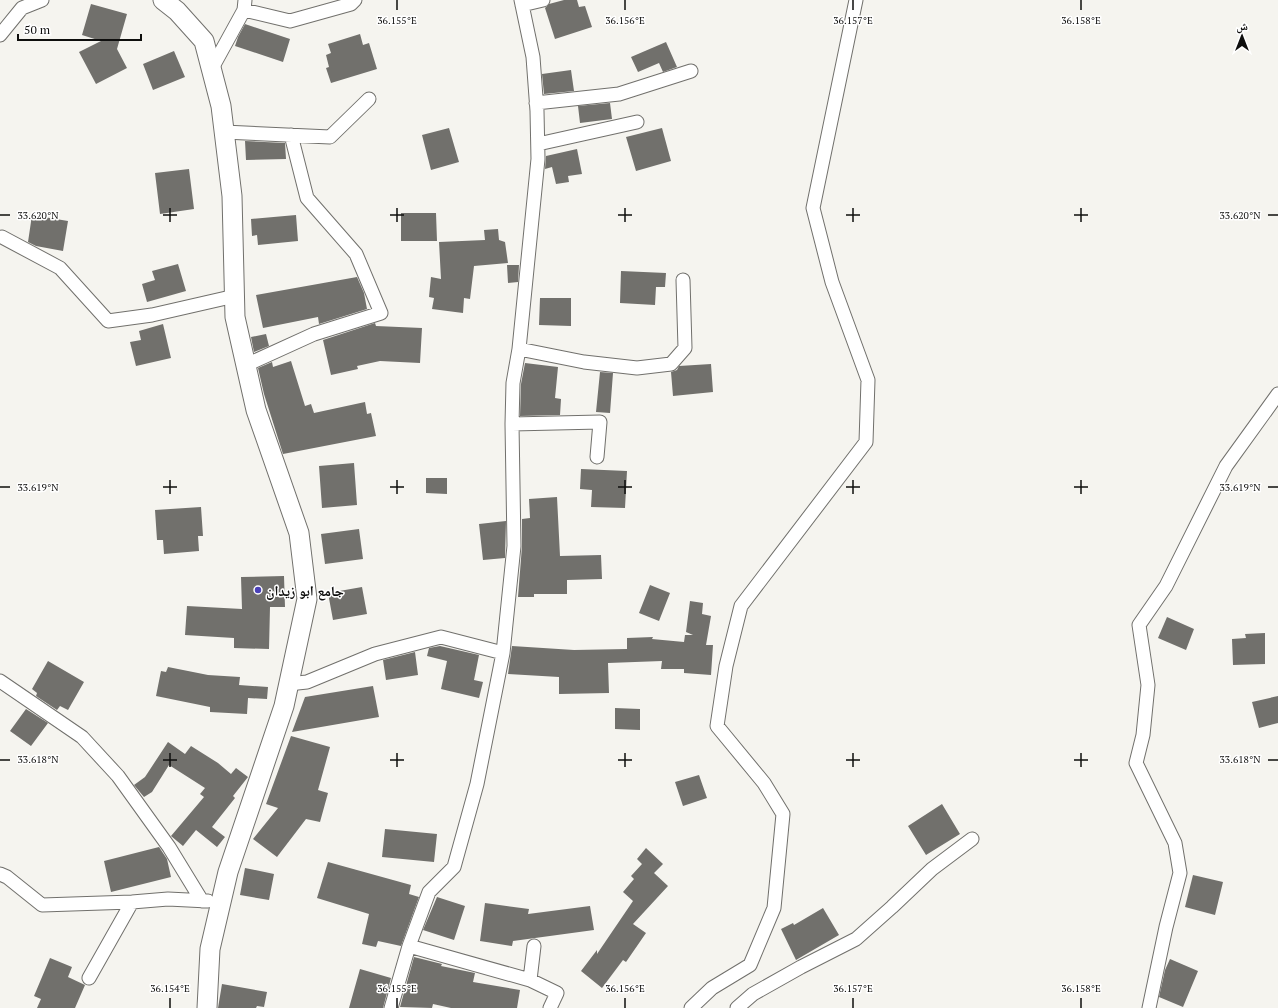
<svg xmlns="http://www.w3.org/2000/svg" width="1278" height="1008" font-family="'PT Serif','Noto Naskh Arabic',serif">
<rect width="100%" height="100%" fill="#f5f4ef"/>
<path fill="#71706c" d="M 564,0 L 577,0 L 579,7 L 585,6 L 592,27 L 555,39 L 545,8 L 549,4 Z
M 91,4 L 127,14 L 117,49 L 127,68 L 96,84 L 79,52 L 101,41 L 82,35 Z
M 245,24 L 290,39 L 283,62 L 235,46 L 238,37 Z
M 360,34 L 363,45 L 369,43 L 377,69 L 331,83 L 326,68 L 329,67 L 326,55 L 331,53 L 328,44 Z
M 666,42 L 677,67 L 663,72 L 659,63 L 638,72 L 631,57 Z
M 174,51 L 185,77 L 153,90 L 143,64 Z
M 571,70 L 574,91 L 544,94 L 542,74 Z
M 610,103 L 612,119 L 580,123 L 578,106 Z
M 449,128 L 459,162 L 431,170 L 422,135 Z
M 662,128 L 671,161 L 636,171 L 626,137 Z
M 245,141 L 285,143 L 286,159 L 246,160 Z
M 577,149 L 582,174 L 568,176 L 569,182 L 556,184 L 552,167 L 545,169 L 546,156 Z
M 189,169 L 194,209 L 160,214 L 155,173 Z
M 401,213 L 436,213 L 437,241 L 401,241 Z
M 32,215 L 68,221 L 63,251 L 36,246 L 28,242 Z
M 296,215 L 298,241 L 258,245 L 257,235 L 252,236 L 251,219 Z
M 498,229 L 499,240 L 505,242 L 508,263 L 474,266 L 470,299 L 464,298 L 463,313 L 432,309 L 434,298 L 429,297 L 431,277 L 441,279 L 439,242 L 485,240 L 484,230 Z
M 178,264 L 186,291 L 147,302 L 142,284 L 155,280 L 152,271 Z
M 507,265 L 519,265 L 518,282 L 508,283 Z
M 621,271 L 666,273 L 665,287 L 656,287 L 655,305 L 620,303 Z
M 357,277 L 364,293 L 367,309 L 319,324 L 318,317 L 263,328 L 256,295 Z
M 540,298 L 571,298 L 571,326 L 539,325 Z
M 375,323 L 376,326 L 422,328 L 420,363 L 380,361 L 357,366 L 358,369 L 331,375 L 323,340 Z
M 163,324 L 171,358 L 136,366 L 130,342 L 141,340 L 139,331 Z
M 266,334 L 269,346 L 254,352 L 251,337 Z
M 291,361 L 305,406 L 311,404 L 314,413 L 365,402 L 367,414 L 371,413 L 376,436 L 283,454 L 264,394 L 258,368 L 272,362 L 273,367 Z
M 525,363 L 558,367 L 555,398 L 561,399 L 560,415 L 520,416 L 521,384 Z
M 711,364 L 713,392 L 673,396 L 671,372 L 677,370 L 679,366 Z
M 600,372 L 613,373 L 610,413 L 596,412 Z
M 354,463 L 357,505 L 322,508 L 319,466 Z
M 581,469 L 627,471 L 625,508 L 591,507 L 592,490 L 580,489 Z
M 426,478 L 447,478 L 447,494 L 426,493 Z
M 557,497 L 560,556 L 601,555 L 602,579 L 567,580 L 567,594 L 534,594 L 534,597 L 518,597 L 522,546 L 522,519 L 530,518 L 529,499 Z
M 201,507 L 203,536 L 198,536 L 199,551 L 164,554 L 163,540 L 157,540 L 155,510 Z
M 506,521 L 505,558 L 483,560 L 479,524 Z
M 359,529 L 363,559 L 325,564 L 321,534 Z
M 284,576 L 285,607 L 270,607 L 269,649 L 234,648 L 234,638 L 185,635 L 187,606 L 242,609 L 241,577 Z
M 650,585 L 670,593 L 659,621 L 639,613 Z
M 362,587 L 367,614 L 333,620 L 328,593 Z
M 690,601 L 703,603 L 702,614 L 711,616 L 706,645 L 713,645 L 711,675 L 684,673 L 684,669 L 661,669 L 662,661 L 608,663 L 609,693 L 559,694 L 559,677 L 508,674 L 512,646 L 574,650 L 627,649 L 627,638 L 653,637 L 652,639 L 684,642 L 685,635 L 693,635 L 686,632 Z
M 1167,617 L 1194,629 L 1186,650 L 1158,638 Z
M 1265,633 L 1265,664 L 1233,665 L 1232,639 L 1246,638 L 1245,634 Z
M 440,646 L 479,655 L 474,680 L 483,682 L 479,698 L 441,689 L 447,661 L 427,656 L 429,648 Z
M 415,652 L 418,675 L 386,680 L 383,660 Z
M 48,661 L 84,682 L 68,710 L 60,706 L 57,710 L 36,696 L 37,693 L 32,689 Z
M 168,667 L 208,675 L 240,677 L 239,685 L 268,687 L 267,699 L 248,698 L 247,714 L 210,712 L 210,707 L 156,696 L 161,671 L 166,672 Z
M 373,686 L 379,717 L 292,732 L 305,697 Z
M 1278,696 L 1278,723 L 1259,728 L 1252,702 Z
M 615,708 L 640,709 L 640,730 L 615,729 Z
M 26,709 L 48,723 L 31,746 L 10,731 Z
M 291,736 L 330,747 L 318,790 L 328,793 L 320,822 L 306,819 L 277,857 L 253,839 L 278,808 L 266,804 Z
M 168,742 L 185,754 L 191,746 L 218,763 L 231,774 L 236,768 L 248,777 L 233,796 L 235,798 L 212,827 L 225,837 L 217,847 L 196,830 L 183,846 L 171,836 L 204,797 L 200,794 L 205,788 L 169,765 L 152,792 L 144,797 L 134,785 L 145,777 Z
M 699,775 L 707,798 L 683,806 L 675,782 Z
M 942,804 L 960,834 L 926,855 L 908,826 Z
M 385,829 L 437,834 L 434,862 L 382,857 Z
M 159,847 L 167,859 L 171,877 L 111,892 L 104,861 Z
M 646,848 L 663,864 L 654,873 L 668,886 L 633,924 L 646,933 L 626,962 L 623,960 L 602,988 L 581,971 L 597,950 L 597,954 L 633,901 L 623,892 L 634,879 L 631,876 L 642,864 L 637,859 Z
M 328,862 L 411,885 L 409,894 L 419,897 L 401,946 L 378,941 L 376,947 L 362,944 L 369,914 L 317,898 Z
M 245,868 L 274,874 L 269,900 L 240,895 Z
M 1193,875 L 1223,882 L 1215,915 L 1185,907 Z
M 437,897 L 465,906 L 454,940 L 423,930 Z
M 485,903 L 529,909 L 528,914 L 590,906 L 594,930 L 513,941 L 512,946 L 480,941 Z
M 823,908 L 839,935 L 796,960 L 781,929 L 793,923 L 794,925 Z
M 414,957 L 442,964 L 441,966 L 475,973 L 473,982 L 520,990 L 517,1008 L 451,1008 L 433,1004 L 432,1008 L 400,1007 Z
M 50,958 L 72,967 L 68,977 L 85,985 L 75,1008 L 37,1008 L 41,999 L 34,996 Z
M 1170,959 L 1198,971 L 1183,1007 L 1159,997 L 1165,970 Z
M 360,969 L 391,978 L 383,1008 L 349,1008 Z
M 222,984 L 267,992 L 264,1007 L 257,1006 L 256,1008 L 218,1008 Z"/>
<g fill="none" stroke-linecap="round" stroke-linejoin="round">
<defs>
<path id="street" d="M 522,5 L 543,0
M 244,10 L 290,21 L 351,4 L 355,0
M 0,35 L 22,8 L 42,0
M 211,70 L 244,10 L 245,0
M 536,103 L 619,94 L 691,71
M 224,132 L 330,137 L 369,99
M 538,144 L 637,122
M 2,237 L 60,268 L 108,321 L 152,315 L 235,296
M 519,349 L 584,362 L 637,368 L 671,364 L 685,348 L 683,280
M 246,365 L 314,334 L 381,313 L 356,254 L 307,198 L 291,135
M 512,424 L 600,422 L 597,457
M 0,681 L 82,737 L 118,776 L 169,847 L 202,901
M 288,684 L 307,682 L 375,654 L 441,637 L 503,653
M 0,874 L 7,877 L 42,905 L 132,902 L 168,899 L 208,901
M 409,946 L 530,980 L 534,946
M 89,978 L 132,902
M 530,980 L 557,993 L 550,1008
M 391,1008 L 409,946 L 429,892 L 454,867 L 477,784 L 503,653 L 514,546 L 512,424 L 513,383 L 519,349 L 538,159 L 537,111 L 533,57 L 521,0
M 691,1008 L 712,988 L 750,965 L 774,908 L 783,814 L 764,783 L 717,726 L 726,666 L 741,606 L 866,442 L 868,380 L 832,282 L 813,208 L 856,0
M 737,1008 L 753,994 L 801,967 L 856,939 L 892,907 L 932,869 L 972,839
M 1149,1008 L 1166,927 L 1180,873 L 1175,843 L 1136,763 L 1143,735 L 1148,685 L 1139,625 L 1166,586 L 1226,466 L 1278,394"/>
<path id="secondary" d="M 163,0 L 177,11 L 204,41 L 221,106 L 232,196 L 235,317 L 256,410 L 299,533 L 307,599 L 284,706 L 228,872 L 210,949 L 207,1008"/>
</defs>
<use href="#street" stroke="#71706c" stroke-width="15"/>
<use href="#secondary" stroke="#71706c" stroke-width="21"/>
<use href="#street" stroke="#fff" stroke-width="13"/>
<use href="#secondary" stroke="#fff" stroke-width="19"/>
</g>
<path fill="none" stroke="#0e0e0d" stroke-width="1.5" d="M 397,0 L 397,10M 625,0 L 625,10M 853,0 L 853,10M 1081,0 L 1081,10M 170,208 L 170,222M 397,208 L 397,222M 625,208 L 625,222M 853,208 L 853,222M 1081,208 L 1081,222M 0,215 L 10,215M 163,215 L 177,215M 390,215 L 404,215M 618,215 L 632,215M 846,215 L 860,215M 1074,215 L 1088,215M 1268,215 L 1278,215M 170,480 L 170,494M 397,480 L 397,494M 625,480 L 625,494M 853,480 L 853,494M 1081,480 L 1081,494M 0,487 L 10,487M 163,487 L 177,487M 390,487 L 404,487M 618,487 L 632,487M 846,487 L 860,487M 1074,487 L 1088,487M 1268,487 L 1278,487M 170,753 L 170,767M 397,753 L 397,767M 625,753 L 625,767M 853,753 L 853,767M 1081,753 L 1081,767M 0,760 L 10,760M 163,760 L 177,760M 390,760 L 404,760M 618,760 L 632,760M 846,760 L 860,760M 1074,760 L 1088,760M 1268,760 L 1278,760M 170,998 L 170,1008M 397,998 L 397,1008M 625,998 L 625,1008M 853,998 L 853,1008M 1081,998 L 1081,1008"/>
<circle fill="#4b42b8" stroke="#fff" stroke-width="1.5" cx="258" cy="590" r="4"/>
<g text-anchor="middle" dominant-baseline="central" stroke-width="3" stroke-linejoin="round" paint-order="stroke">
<g font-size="14" font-weight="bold" fill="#0e0e0d" stroke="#fff" text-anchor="start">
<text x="266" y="590">جامع ابو زيدان</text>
</g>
</g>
<g font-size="10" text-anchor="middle" fill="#0e0e0d" stroke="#fff" stroke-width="3" stroke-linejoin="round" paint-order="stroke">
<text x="397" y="24">36.155°E</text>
<text x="625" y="24">36.156°E</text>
<text x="853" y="24">36.157°E</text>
<text x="1081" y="24">36.158°E</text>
<text x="38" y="219">33.620°N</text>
<text x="1240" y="219">33.620°N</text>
<text x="38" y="491">33.619°N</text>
<text x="1240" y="491">33.619°N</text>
<text x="38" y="763">33.618°N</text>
<text x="1240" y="763">33.618°N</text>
<text x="170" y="992">36.154°E</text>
<text x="397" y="992">36.155°E</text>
<text x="625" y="992">36.156°E</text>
<text x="853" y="992">36.157°E</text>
<text x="1081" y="992">36.158°E</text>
</g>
<g transform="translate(1242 36)" stroke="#ffffff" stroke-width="3" paint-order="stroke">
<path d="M0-3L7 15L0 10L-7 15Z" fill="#0e0e0d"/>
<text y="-6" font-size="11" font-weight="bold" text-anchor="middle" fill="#0e0e0d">ش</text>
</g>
<path d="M18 34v6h123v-6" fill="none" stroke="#0e0e0d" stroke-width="2"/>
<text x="24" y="34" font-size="12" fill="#0e0e0d" stroke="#ffffff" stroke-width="3" paint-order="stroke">50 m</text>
</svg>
